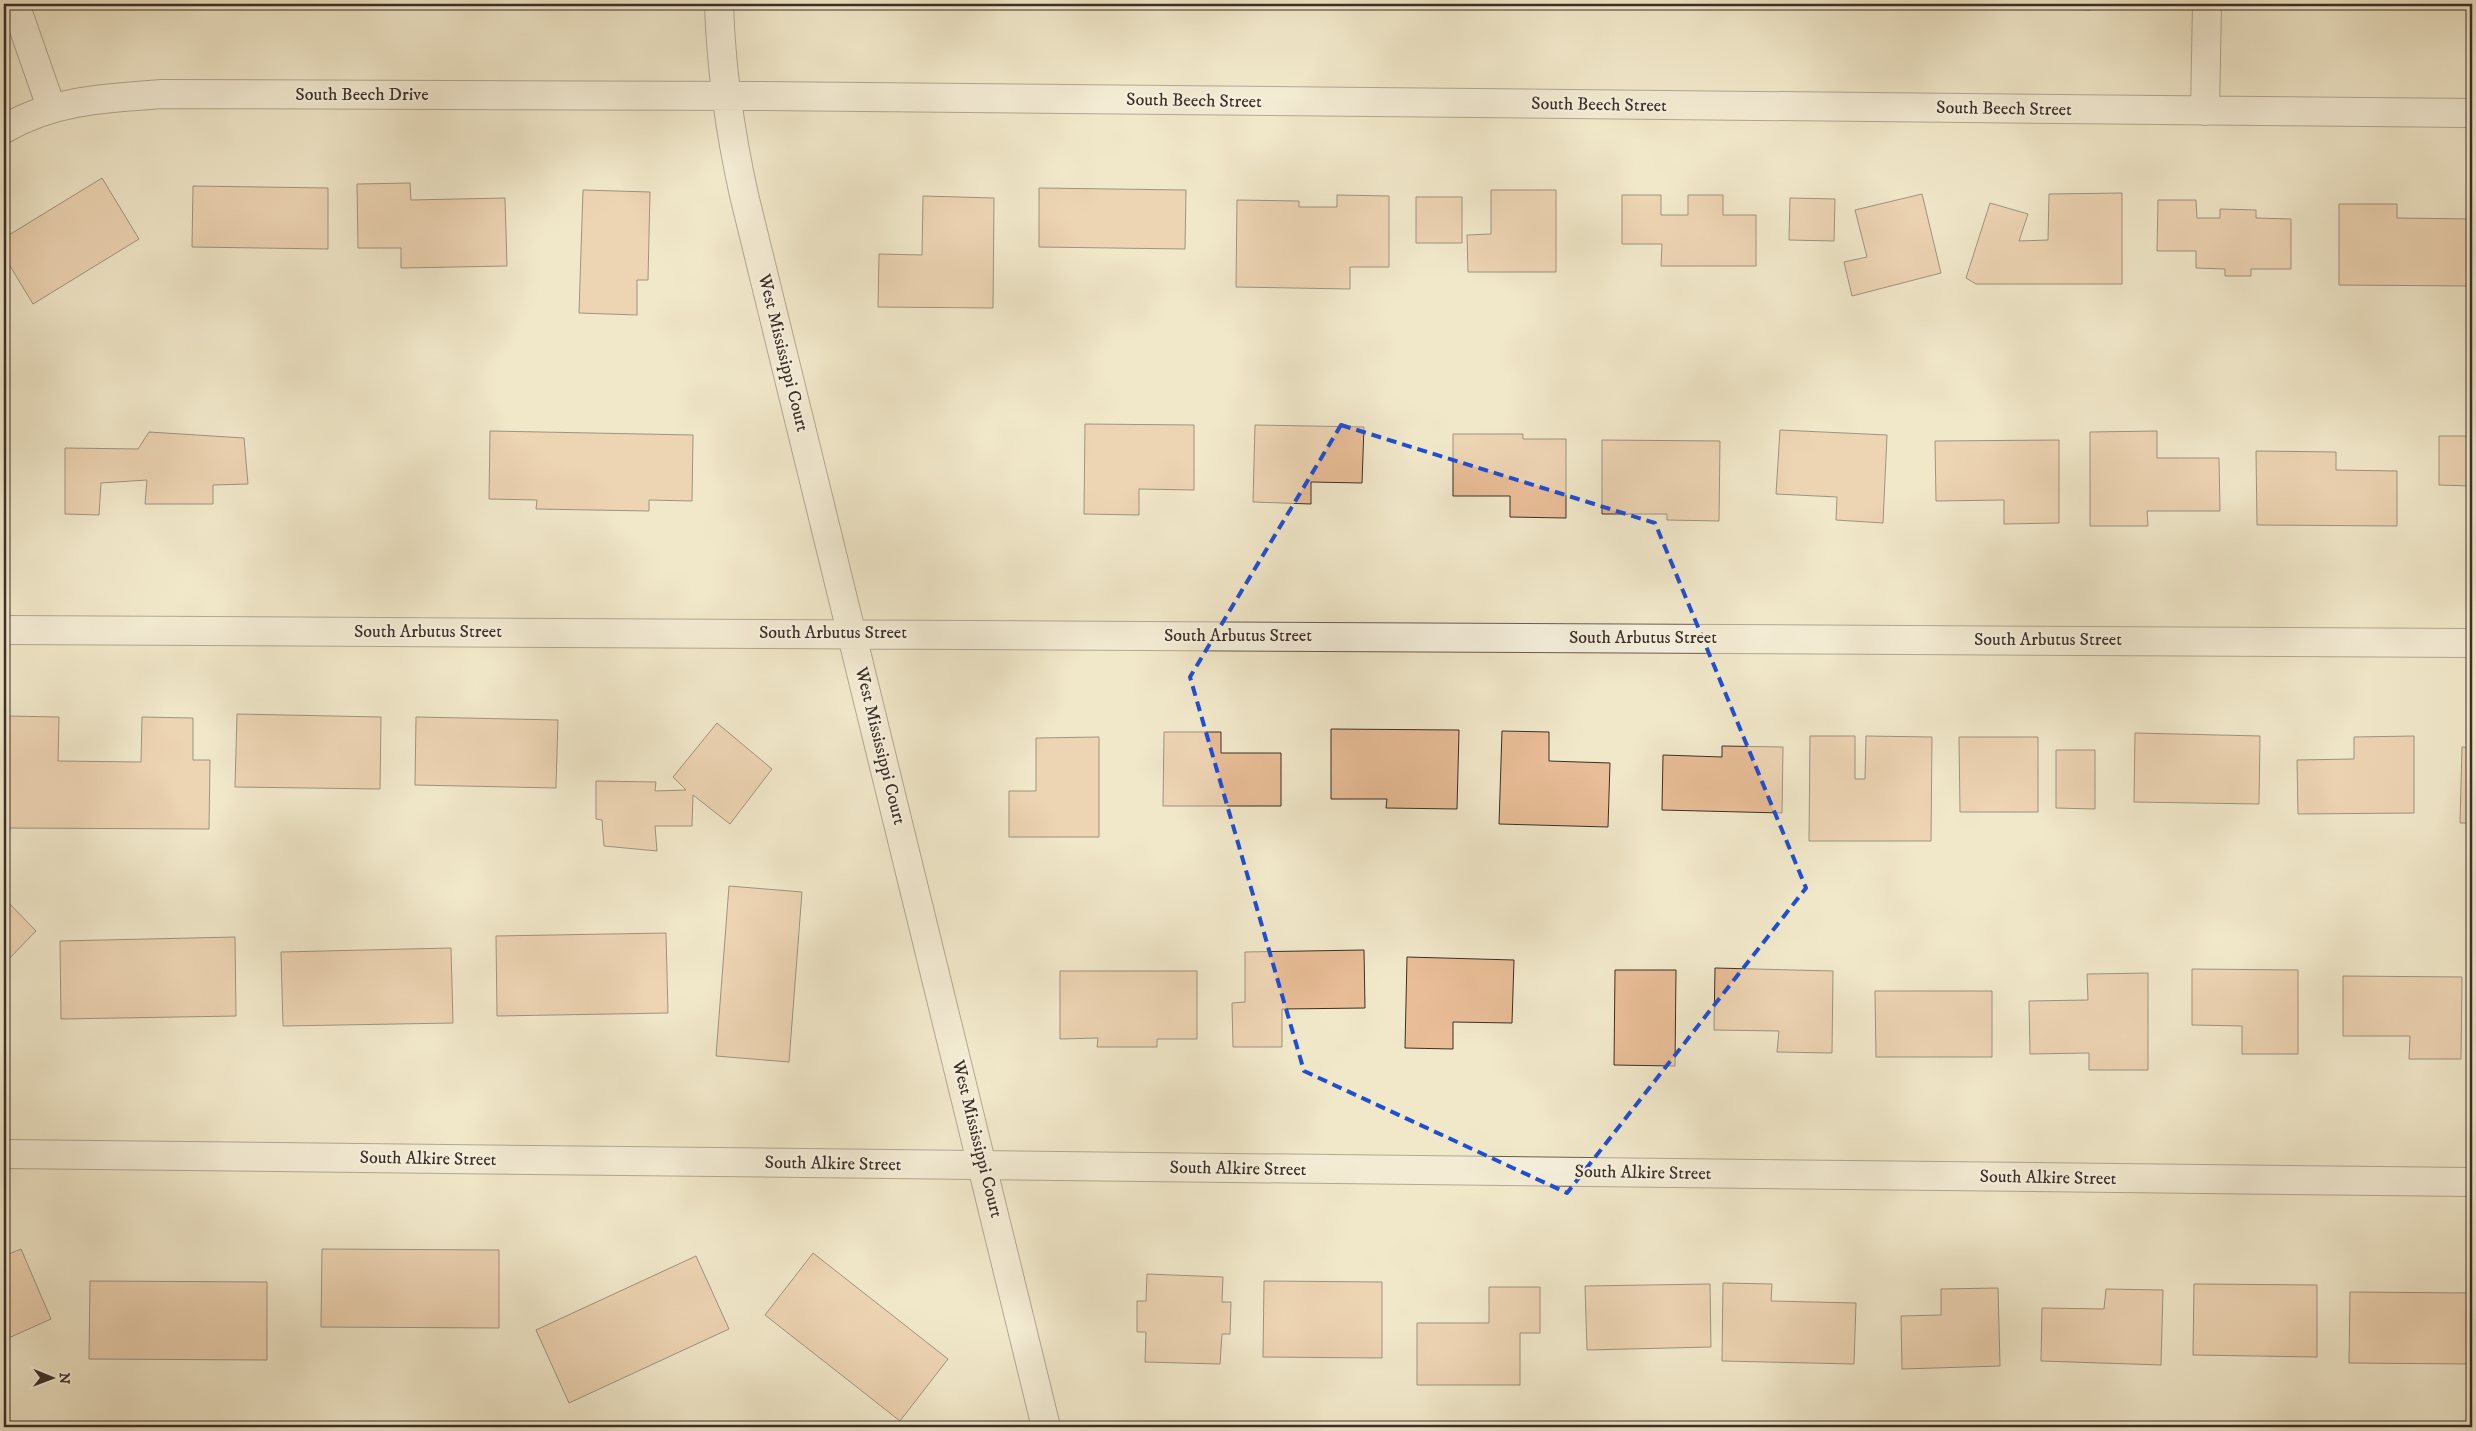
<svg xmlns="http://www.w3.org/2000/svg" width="2476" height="1431" font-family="'IM FELL DW Pica',serif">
<rect width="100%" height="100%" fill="#f1e8ca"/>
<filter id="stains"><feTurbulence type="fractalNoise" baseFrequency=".004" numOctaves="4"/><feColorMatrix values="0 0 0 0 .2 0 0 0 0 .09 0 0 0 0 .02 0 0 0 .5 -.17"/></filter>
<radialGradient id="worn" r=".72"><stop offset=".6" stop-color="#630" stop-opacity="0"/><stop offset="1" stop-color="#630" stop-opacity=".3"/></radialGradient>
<path fill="#e8bd97" stroke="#3c2f29" d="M 1649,4 L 1725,4 L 1725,6 L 1649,6 Z
M 2003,4 L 2091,4 L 2091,10 L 2003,8 Z
M 2344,4 L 2416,4 L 2416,7 L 2344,5 Z
M 102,178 L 139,239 L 33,304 L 4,256 L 4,238 Z
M 410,183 L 411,200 L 505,198 L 507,266 L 401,268 L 401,248 L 358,248 L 357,184 Z
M 193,186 L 328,188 L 328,249 L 192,247 Z
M 1039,188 L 1186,190 L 1185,249 L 1039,247 Z
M 583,190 L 650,192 L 648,280 L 637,280 L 637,315 L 579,313 Z
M 1491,190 L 1556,190 L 1556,272 L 1468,272 L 1467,235 L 1491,234 Z
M 2122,193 L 2122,284 L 1976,284 L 1966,278 L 1990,203 L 2028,214 L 2019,241 L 2048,240 L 2049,194 Z
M 1922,194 L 1941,273 L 1852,296 L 1844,262 L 1867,257 L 1855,210 Z
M 1337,195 L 1389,196 L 1389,267 L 1350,267 L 1350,289 L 1236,287 L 1237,200 L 1299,201 L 1299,207 L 1337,207 Z
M 1622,195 L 1661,195 L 1661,215 L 1688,215 L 1688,195 L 1723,195 L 1723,215 L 1756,215 L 1756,266 L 1661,266 L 1662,244 L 1622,244 Z
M 923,196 L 994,198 L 993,308 L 878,307 L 879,254 L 922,255 Z
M 1416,197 L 1462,197 L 1462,243 L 1416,243 Z
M 1790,198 L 1835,199 L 1834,241 L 1789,240 Z
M 2158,200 L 2196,200 L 2197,218 L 2220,218 L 2220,209 L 2256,210 L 2256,218 L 2291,219 L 2291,269 L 2251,269 L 2251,276 L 2225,276 L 2225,269 L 2196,268 L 2196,251 L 2157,251 Z
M 2339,204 L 2397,204 L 2397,218 L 2471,219 L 2471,286 L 2339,285 Z
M 1085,424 L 1194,425 L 1194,490 L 1139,489 L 1139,515 L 1084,514 Z
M 1255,425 L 1364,427 L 1362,483 L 1311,482 L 1311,504 L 1253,502 Z
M 1780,430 L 1887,435 L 1883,523 L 1836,520 L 1837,497 L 1776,494 Z
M 490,431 L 693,435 L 692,501 L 649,500 L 649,511 L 536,509 L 537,500 L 489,499 Z
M 2157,431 L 2157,458 L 2219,458 L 2220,511 L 2147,511 L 2148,526 L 2090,526 L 2090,432 Z
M 149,432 L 244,438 L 248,484 L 213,485 L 213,504 L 145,504 L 147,480 L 101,483 L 99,515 L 65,514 L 65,448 L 138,449 Z
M 1453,434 L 1523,434 L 1523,439 L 1566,439 L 1566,518 L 1510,517 L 1510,496 L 1453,496 Z
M 2439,436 L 2472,436 L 2472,486 L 2439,485 Z
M 1602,440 L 1720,441 L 1719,521 L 1667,520 L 1667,514 L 1602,514 Z
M 2059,440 L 2059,523 L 2004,524 L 2004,500 L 1936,501 L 1935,441 Z
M 2256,451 L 2336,452 L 2336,470 L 2397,471 L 2397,526 L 2257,525 Z
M 237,714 L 381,717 L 380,789 L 235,787 Z
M 7,716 L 59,717 L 58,761 L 141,762 L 142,717 L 193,718 L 193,760 L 210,760 L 209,829 L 6,828 Z
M 416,717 L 558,720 L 556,788 L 415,785 Z
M 717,723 L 772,769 L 730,824 L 693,795 L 692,826 L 655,826 L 657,851 L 604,846 L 602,820 L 596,819 L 596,781 L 656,782 L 655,791 L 686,790 L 673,777 Z
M 1331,729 L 1459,730 L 1457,809 L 1386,808 L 1387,799 L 1331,799 Z
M 1502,731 L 1549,732 L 1549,761 L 1610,763 L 1608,827 L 1499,824 Z
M 1164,732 L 1221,732 L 1221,753 L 1281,753 L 1281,806 L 1163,806 Z
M 2135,733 L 2260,736 L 2259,804 L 2134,802 Z
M 1810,736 L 1855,736 L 1855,779 L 1865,779 L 1866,736 L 1932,737 L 1931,841 L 1809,841 Z
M 2414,736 L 2414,813 L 2298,814 L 2297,760 L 2354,759 L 2354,737 Z
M 1099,737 L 1099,837 L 1009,837 L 1009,791 L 1036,791 L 1036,738 Z
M 1959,737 L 2038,737 L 2038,812 L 1960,812 Z
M 1722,746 L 1783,747 L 1782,813 L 1662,810 L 1663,755 L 1722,757 Z
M 2462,747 L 2472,748 L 2472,823 L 2460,823 Z
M 2056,750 L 2095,750 L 2095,809 L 2056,808 Z
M 729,886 L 802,892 L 789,1062 L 716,1056 Z
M 4,898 L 36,931 L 4,964 Z
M 666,933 L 668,1013 L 497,1016 L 496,936 Z
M 235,937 L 236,1016 L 61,1019 L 60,941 Z
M 451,948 L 453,1023 L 283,1026 L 281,952 Z
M 1364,950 L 1365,1008 L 1282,1009 L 1282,1047 L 1233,1047 L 1232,1003 L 1245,1002 L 1245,952 Z
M 1407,957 L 1514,960 L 1512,1023 L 1453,1022 L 1453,1049 L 1405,1048 Z
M 1715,968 L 1833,971 L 1832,1053 L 1777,1052 L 1779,1031 L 1714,1030 Z
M 2192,969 L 2298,970 L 2298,1054 L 2242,1054 L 2242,1026 L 2192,1025 Z
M 1615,970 L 1676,970 L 1675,1066 L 1614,1065 Z
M 1060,971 L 1197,971 L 1197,1039 L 1157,1039 L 1157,1047 L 1097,1047 L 1098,1038 L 1060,1039 Z
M 2148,973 L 2148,1070 L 2089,1070 L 2089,1053 L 2030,1054 L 2029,1001 L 2088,1000 L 2087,974 Z
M 2343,976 L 2462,977 L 2461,1059 L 2409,1059 L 2410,1036 L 2343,1036 Z
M 1875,991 L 1992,991 L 1992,1057 L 1876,1057 Z
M 21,1249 L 51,1319 L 4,1340 L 4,1256 Z
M 322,1249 L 499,1250 L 499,1328 L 321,1327 Z
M 813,1253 L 948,1359 L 900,1421 L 765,1315 Z
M 696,1256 L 729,1329 L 569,1403 L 536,1330 Z
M 1147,1274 L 1223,1277 L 1222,1302 L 1231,1302 L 1230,1334 L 1222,1334 L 1220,1364 L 1145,1362 L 1146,1332 L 1137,1332 L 1137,1301 L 1146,1301 Z
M 90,1281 L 267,1282 L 267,1360 L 89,1359 Z
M 1264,1281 L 1382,1282 L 1382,1358 L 1263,1357 Z
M 1723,1283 L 1772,1284 L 1771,1301 L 1856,1303 L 1854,1364 L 1722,1361 Z
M 1710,1284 L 1711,1347 L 1587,1350 L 1585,1286 Z
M 2194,1284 L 2317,1285 L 2317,1357 L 2193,1355 Z
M 1489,1287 L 1540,1287 L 1540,1333 L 1520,1333 L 1520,1385 L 1417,1385 L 1417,1323 L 1489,1323 Z
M 1998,1288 L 2000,1366 L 1902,1369 L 1901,1316 L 1941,1315 L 1941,1289 Z
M 2106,1289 L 2163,1290 L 2161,1365 L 2041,1361 L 2042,1308 L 2104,1309 Z
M 2350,1292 L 2472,1293 L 2472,1364 L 2349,1363 Z"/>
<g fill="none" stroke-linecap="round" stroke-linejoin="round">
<defs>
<path id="minor" d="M 15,4 L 51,107
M 719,4 C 721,69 730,132 744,195 L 1046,1427
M 2205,111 L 2207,4
M 4,129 C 53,100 107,98 163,94 L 760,96 L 2472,113
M 4,630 L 2472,643"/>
<path id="tertiary" d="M 4,1154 L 2472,1182"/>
</defs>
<use href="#minor" stroke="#695d51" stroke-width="30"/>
<use href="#tertiary" stroke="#695d51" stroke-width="30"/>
<use href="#minor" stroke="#f6f0dd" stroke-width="28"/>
<use href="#tertiary" stroke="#f6f0dd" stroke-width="28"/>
</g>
<path d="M0 0H2476V1431H0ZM 1341,425 L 1655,523 L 1806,888 L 1567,1193 L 1304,1071 L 1190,677 Z" fill="#f1e8ca" fill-opacity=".55" fill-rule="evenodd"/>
<path fill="none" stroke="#1d4ed8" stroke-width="4" stroke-dasharray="10 6" stroke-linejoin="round" d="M 1341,425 L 1655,523 L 1806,888 L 1567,1193 L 1304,1071 L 1190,677 Z"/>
<g text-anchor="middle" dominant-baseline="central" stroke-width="4.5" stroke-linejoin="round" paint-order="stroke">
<g font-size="18" fill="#3c2f29" stroke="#f6f0dd">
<text x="362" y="95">South Beech Drive</text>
<text transform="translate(1194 101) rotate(1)">South Beech Street</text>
<text transform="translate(1599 105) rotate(1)">South Beech Street</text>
<text transform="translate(2004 109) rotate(1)">South Beech Street</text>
<text transform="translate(783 353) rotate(76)">West Mississippi Court</text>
<text x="428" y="632">South Arbutus Street</text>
<text x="833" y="633">South Arbutus Street</text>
<text x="1238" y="636">South Arbutus Street</text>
<text x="1643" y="638">South Arbutus Street</text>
<text x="2048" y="640">South Arbutus Street</text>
<text transform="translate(880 746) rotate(76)">West Mississippi Court</text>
<text transform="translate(977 1139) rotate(76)">West Mississippi Court</text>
<text transform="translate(428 1159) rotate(1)">South Alkire Street</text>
<text transform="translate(833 1164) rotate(1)">South Alkire Street</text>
<text transform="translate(1238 1169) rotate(1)">South Alkire Street</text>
<text transform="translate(1643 1173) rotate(1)">South Alkire Street</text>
<text transform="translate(2048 1178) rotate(1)">South Alkire Street</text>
</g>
</g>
<rect width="2476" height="1431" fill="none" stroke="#f1e8ca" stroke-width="20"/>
<rect x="5" y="5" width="2466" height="1421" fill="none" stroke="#3c2f29" stroke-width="2.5"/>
<rect x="10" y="10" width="2456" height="1411" fill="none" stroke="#3c2f29"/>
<g transform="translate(52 1378) rotate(91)" stroke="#f6f0dd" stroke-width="4" paint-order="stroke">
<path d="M0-4L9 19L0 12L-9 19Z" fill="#3c2f29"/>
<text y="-8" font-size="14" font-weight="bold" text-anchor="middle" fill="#3c2f29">N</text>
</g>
<rect width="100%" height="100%" filter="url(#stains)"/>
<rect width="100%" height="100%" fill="url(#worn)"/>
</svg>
